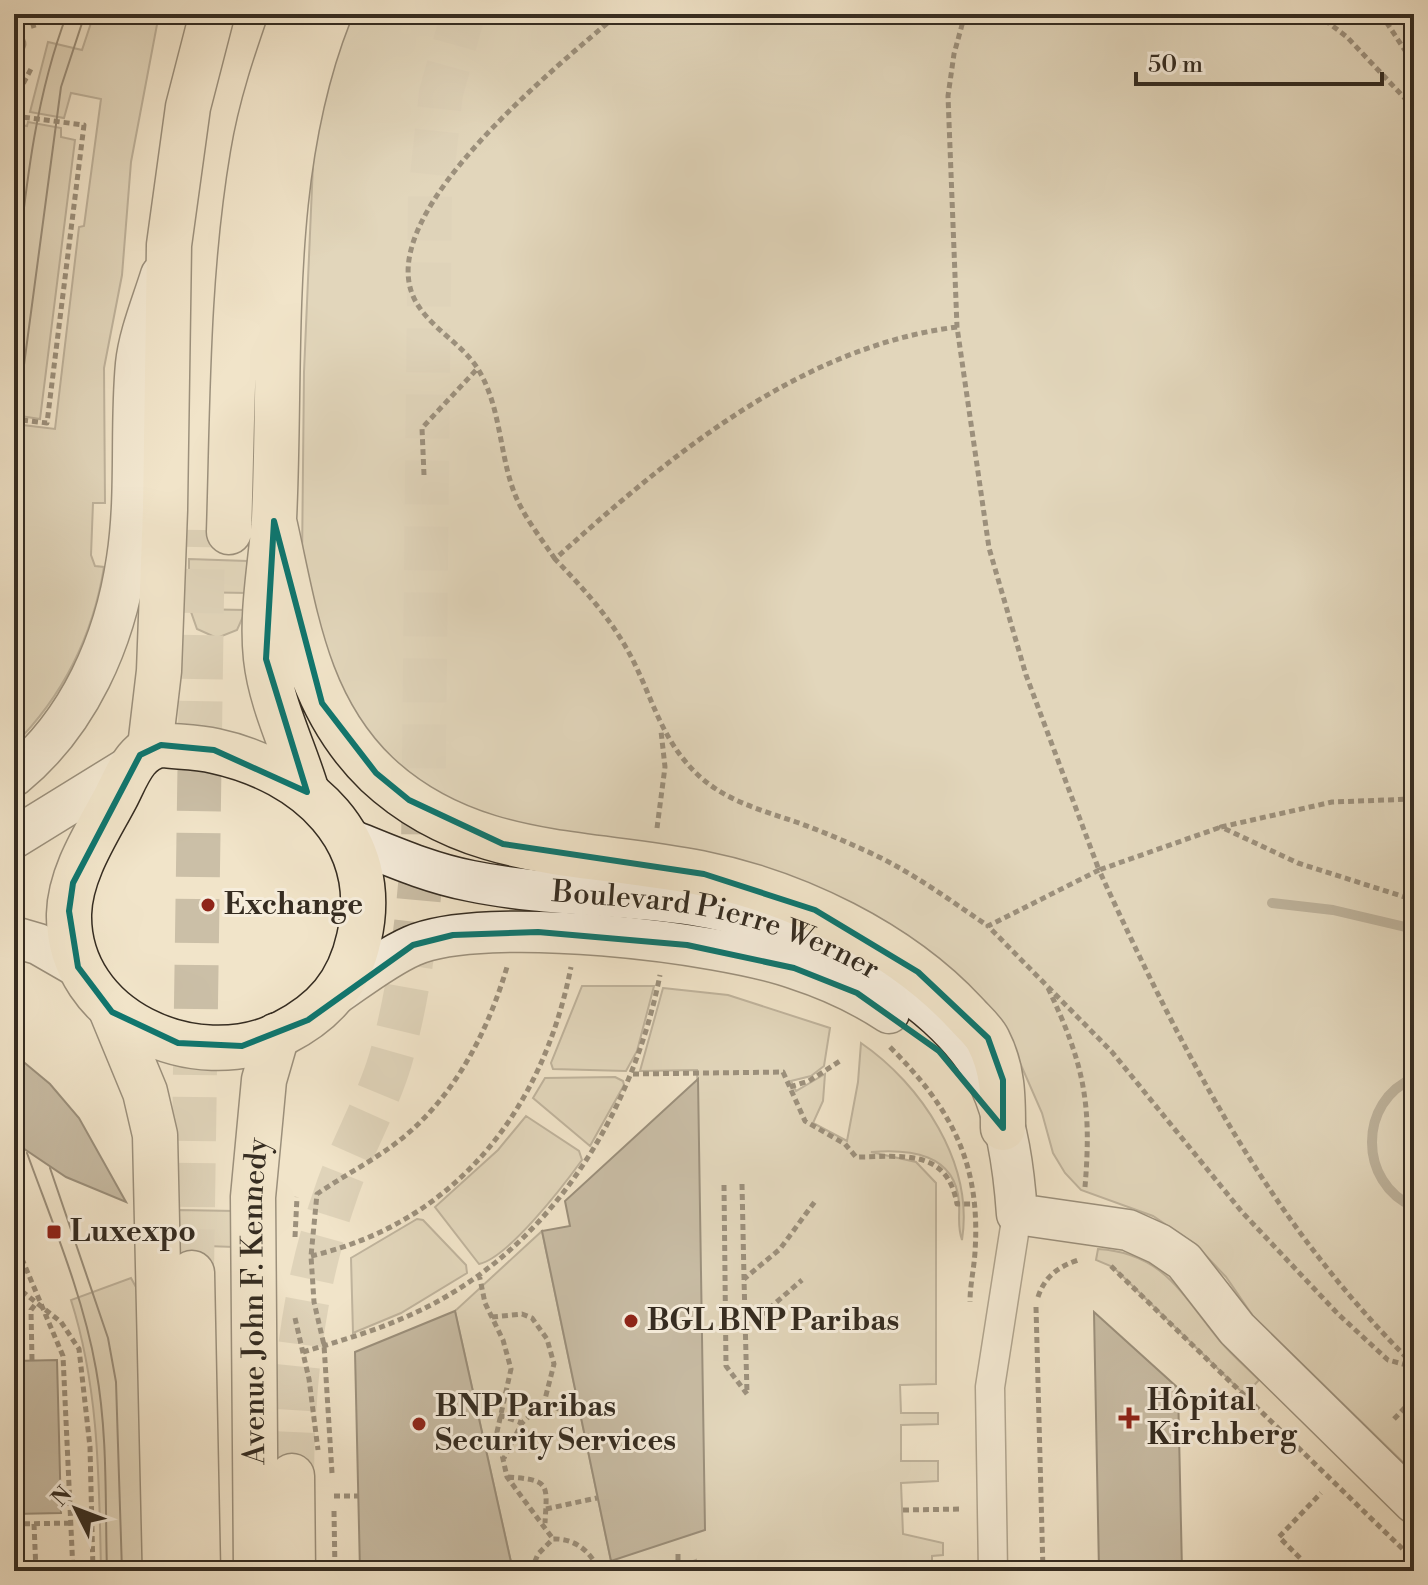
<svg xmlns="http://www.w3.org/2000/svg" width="1428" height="1585" font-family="'Libre Bodoni',serif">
<rect width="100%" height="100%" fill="#f1e4c9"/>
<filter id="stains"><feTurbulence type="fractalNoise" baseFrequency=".0025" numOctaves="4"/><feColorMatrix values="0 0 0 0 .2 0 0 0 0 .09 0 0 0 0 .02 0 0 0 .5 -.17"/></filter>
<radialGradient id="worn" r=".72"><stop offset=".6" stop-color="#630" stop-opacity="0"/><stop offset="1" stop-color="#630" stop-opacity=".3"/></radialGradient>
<path fill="#d1c5ac" stroke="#837866" stroke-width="2" d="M 94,14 L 159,14 L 131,162 L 122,275 L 104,368 L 105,503 L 93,503 L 91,555 L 95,566 L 104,567 C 93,635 64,695 14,745 L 14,424 L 55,429 L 79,227 L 84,226 L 101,99 L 71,93 L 64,118 L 30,112 L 48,42 L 82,50 Z
M 350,14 L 1414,14 L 1414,1473 L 1253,1316 L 1226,1277 L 1196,1245 L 1153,1216 L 1081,1190 L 1065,1173 L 1053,1153 L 1042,1113 L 1021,1065 L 1001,1027 L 653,855 L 446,805 L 372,744 L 335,686 L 302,561 L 304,372 L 314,141 L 318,112 Z
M 28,122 L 61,128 L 61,137 L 75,140 L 40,419 L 14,415 L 14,129 L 15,124 L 27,126 Z
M 189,559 L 247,561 L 247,593 L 189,592 Z
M 190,609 L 246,610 L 237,630 L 217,638 L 197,629 Z
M 582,986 L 654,986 L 637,1051 L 626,1071 L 553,1069 L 551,1063 Z
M 663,988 L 728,995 L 830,1028 L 824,1066 L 811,1076 L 791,1081 L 796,1091 L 825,1074 L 823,1101 L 813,1123 L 847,1141 L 858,1082 L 861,1043 C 921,1084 974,1163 962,1240 C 957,1226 960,1216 959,1202 C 955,1153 909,1149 871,1152 L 916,1162 L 936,1183 L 936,1384 L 900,1385 L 901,1413 L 938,1413 L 938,1424 L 901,1425 L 901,1461 L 938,1461 L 938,1481 L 901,1483 L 903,1534 L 943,1543 L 943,1555 L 932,1556 L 932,1571 L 697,1571 L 696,1560 L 667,1571 L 513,1571 L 455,1311 L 542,1231 L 611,1561 L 698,1095 L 697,1070 L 640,1071 Z
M 615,1077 L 623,1081 L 624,1085 L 590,1146 L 533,1098 L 545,1078 Z
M 526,1116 L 579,1151 L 582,1160 C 564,1185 508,1258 479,1264 L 435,1207 L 498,1150 Z
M 177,1210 L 235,1211 L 234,1247 L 178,1245 Z
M 417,1219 L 423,1220 L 466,1265 L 467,1273 L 401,1313 L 353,1333 L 351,1258 Z
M 1098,1249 C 1164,1253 1182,1295 1220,1341 C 1232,1355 1246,1367 1259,1380 L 1245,1395 L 1113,1267 L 1096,1260 Z
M 131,1278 L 143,1300 L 144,1571 L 101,1571 C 99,1479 99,1388 71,1300 Z"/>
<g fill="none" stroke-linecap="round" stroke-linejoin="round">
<path stroke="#7f7564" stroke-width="10" d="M 1272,903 L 1333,910 L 1414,929
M 1414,1078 C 1358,1101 1358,1183 1414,1207"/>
</g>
<path fill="#978c78" stroke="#352c21" stroke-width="2" d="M 14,1054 L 50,1084 L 79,1118 L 126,1202 L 66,1177 L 14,1142 Z
M 698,1079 L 705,1530 L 611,1561 L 542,1231 L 570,1226 L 565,1201 Z
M 455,1311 L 513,1571 L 360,1571 L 355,1352 Z
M 1094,1312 L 1178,1388 L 1182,1571 L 1099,1571 Z
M 57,1360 L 61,1513 L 14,1514 L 14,1361 Z"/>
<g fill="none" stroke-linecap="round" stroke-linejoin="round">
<path stroke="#cbbfa7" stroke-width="44" stroke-dasharray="44 22" stroke-linecap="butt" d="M 192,1273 L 203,530
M 292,1476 C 293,1380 303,1287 335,1196 C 350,1150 376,1107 390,1061 C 410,992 417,923 423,852 L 430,194 L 441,93 L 463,14"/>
<defs>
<path id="service" d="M 14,51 L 18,44"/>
<path id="minor" d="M 993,1571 L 990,1387 L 1017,1214"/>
<g id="secondary">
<path d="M 14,776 C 79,723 115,641 127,559 C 137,495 130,428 136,364 C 139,335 152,304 161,275"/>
<path d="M 14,838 L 134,764"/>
<path id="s1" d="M 351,840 C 391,856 429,873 471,881 C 544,896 620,894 693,905 C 795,921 943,986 990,1084 C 1008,1123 1014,1171 1017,1214 L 1128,1230 L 1159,1244 L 1184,1261 L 1237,1329 L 1414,1503"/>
<path d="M 14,937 L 38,944 L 78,967"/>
<path d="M 335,995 C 360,978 385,958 412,946 C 484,914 721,942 796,969 C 830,980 860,994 889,1013"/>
</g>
<g id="primary">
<path d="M 161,745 C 179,747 198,747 215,751 C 307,771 382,839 359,938 C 349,984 324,1012 283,1033 C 195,1077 67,1019 69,914 C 70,873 97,833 116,797 C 127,776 135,749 161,745 Z"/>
<path d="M 112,1012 L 145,1092 L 155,1135 L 165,1571"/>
<path id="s2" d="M 256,1571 L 253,1197 L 264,1080 L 277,1035"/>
</g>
<path id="trunk" d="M 274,521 C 295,613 305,705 377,774 C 470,861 585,850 700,873 C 795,892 899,942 965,1013 C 972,1021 983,1030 988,1040 C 1003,1069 1003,1097 1003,1128
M 229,532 C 233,406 232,279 253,155 C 261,106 277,60 293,14
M 150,747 L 159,671 L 165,510 L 169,245 L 188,107 L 212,14
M 307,792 C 294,748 271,704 266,658 C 261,612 271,565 274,519 C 282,351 266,173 329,14
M 192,1273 L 198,1571
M 292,1476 L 293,1571"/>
</defs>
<use href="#service" stroke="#645a4b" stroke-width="17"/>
<use href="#minor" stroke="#645a4b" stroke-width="31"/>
<use href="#secondary" stroke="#352c21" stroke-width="43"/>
<use href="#primary" stroke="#352c21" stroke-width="47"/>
<use href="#trunk" stroke="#352c21" stroke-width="47"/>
<path stroke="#352c21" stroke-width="5" stroke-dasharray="6 4" stroke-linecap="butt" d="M 30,14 L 34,28
M 965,14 L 954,54 L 948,96 L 957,327 L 989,548 L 1026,675 L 1099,870 L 1221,827
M 1317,14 L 1347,37 L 1414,108
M 1381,14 L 1414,64
M 14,15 L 15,14
M 14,101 L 32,67
M 14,116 L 84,125 L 47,423 L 14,419
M 957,327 C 799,347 670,456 555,559 C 581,586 605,612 624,644 C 652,691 657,736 698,775 C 726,801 761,810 796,822 C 819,830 842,840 864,850 C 908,869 948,899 988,926
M 424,475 L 422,428 L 478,368
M 555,559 C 541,538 523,516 514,492 C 499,452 501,407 478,369 C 461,342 426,326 413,296 C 376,210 559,65 618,14
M 1414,799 L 1332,802 L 1221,827 L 1298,863 L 1414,900
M 657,828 L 665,767 L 661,731
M 1048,988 C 1084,1064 1092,1103 1085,1187
M 890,1047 C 951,1108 981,1163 975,1252 C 974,1269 970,1285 970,1302
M 633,1074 L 783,1072 L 805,1121 L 845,1144 L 856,1157 C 900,1157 947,1147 957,1204 L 975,1204
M 790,1087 L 809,1081 L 840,1061
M 742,1184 L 744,1278
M 724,1185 L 726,1366 L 747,1394 L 744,1279 L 780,1249 L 816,1200
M 295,1237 L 297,1197
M 14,1240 L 63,1356 L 73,1571
M 311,1256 C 457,1222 543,1109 571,967
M 1111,1266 L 1414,1560
M 479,1274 L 485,1303 L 503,1340 L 511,1369 L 497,1432 L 507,1477 L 553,1539
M 14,1285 L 61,1322 L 79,1349 L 90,1447 L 93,1571
M 1038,1297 C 1045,1276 1058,1267 1078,1260
M 1036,1307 L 1043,1571
M 492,1317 L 522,1314 L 532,1318 L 547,1339 L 554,1364 L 544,1403 L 522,1423 L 504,1458
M 295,1318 L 309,1379 L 318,1450
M 743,1322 L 758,1318 L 802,1280
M 303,1352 C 336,1342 369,1333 401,1319 C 543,1260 631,1121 660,975
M 32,1360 L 31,1310 L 37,1302
M 1414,1365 C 1269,1222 1183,1053 1099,870 L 988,926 L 1112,1052 L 1242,1212 L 1338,1314 L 1388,1360 L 1414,1367
M 544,1403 L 562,1410 L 579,1410
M 499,1415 L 522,1423
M 1394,1419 L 1414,1398
M 332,1473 L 324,1345 L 314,1302 L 311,1256 L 317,1194 C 343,1176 371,1162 396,1143 C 453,1100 487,1034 507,967
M 508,1477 C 551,1480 547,1484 545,1523
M 334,1496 L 358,1496
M 546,1509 L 597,1498
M 903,1510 L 962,1509
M 334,1511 L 335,1571
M 14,1524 L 72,1523
M 34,1524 L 36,1571
M 678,1554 L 678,1571
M 1300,1558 L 1279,1537 L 1321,1493
M 531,1571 L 538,1554 L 553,1539 C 574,1538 591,1551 599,1571"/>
<use href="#service" stroke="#f6eddc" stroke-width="14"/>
<use href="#minor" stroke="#f6eddc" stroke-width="28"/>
<use href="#secondary" stroke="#f6eddc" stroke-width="40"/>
<use href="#primary" stroke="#f1e4c9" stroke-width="44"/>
<use href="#trunk" stroke="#f1e4c9" stroke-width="44"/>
<path stroke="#352c21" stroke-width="2" d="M 14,293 C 25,198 33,103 67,14
M 14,440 L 61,87 L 85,14
M 27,1153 C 52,1222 83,1295 96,1369 C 108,1435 105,1504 107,1571
M 50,1168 L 108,1338 L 116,1382 L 122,1571"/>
</g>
<path d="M0 0H1428V1585H0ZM 274,521 L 322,703 L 376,773 L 409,800 L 503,844 L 704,874 L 815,910 L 918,972 L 988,1038 L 1003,1080 L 1003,1128 L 939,1051 L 857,993 L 794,968 L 687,945 L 538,932 L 453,935 L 413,945 L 308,1020 L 242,1046 L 178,1043 L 112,1012 L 78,967 L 69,911 L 73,883 L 140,755 L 161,745 L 214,750 L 307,792 L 266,659 Z" fill="#f1e4c9" fill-opacity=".55" fill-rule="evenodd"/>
<path fill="none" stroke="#0f766e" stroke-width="6" stroke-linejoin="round" d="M 274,521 L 322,703 L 376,773 L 409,800 L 503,844 L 704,874 L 815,910 L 918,972 L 988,1038 L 1003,1080 L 1003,1128 L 939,1051 L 857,993 L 794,968 L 687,945 L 538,932 L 453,935 L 413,945 L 308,1020 L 242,1046 L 178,1043 L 112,1012 L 78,967 L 69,911 L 73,883 L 140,755 L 161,745 L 214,750 L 307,792 L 266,659 Z"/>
<g fill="#8f2418" stroke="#f6eddc" stroke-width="3">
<circle cx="208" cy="905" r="8"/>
<rect x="46" y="1224" width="16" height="16" rx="4"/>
<circle cx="631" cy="1321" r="8"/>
<path d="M1125 1406h8v8h8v8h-8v8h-8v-8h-8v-8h8z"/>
<circle cx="419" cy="1424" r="8"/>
</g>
<g text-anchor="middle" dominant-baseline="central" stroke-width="6" stroke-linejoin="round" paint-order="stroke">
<g font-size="30" font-weight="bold" fill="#352c21" stroke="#f6eddc" text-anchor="start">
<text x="224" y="905">Exchange</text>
<text x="70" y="1232">Luxexpo</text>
<text x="647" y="1321">BGL BNP Paribas</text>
<text x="1147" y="1401">Hôpital<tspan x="1147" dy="34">Kirchberg</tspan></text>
<text x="435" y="1407">BNP Paribas<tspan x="435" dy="34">Security Services</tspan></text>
</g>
<g font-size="30" fill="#352c21" stroke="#f6eddc">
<text stroke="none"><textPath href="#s1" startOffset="378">Boulevard Pierre Werner</textPath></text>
<text stroke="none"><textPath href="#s2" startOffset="270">Avenue John F. Kennedy</textPath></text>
</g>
</g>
<rect width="1428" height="1585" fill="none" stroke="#f1e4c9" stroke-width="48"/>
<rect x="16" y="16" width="1396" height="1553" fill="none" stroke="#352c21" stroke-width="4"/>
<rect x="24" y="24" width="1380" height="1537" fill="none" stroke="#352c21" stroke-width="2"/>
<g transform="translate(76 1509) rotate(312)" stroke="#f6eddc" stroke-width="6" paint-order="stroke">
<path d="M0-6L14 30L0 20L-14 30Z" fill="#352c21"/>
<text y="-12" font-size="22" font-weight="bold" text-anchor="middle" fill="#352c21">N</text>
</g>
<path d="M1136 72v12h246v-12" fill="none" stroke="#352c21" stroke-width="4"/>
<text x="1148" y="72" font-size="24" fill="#352c21" stroke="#f6eddc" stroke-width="6" paint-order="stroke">50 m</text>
<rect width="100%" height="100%" filter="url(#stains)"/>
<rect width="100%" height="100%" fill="url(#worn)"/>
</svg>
